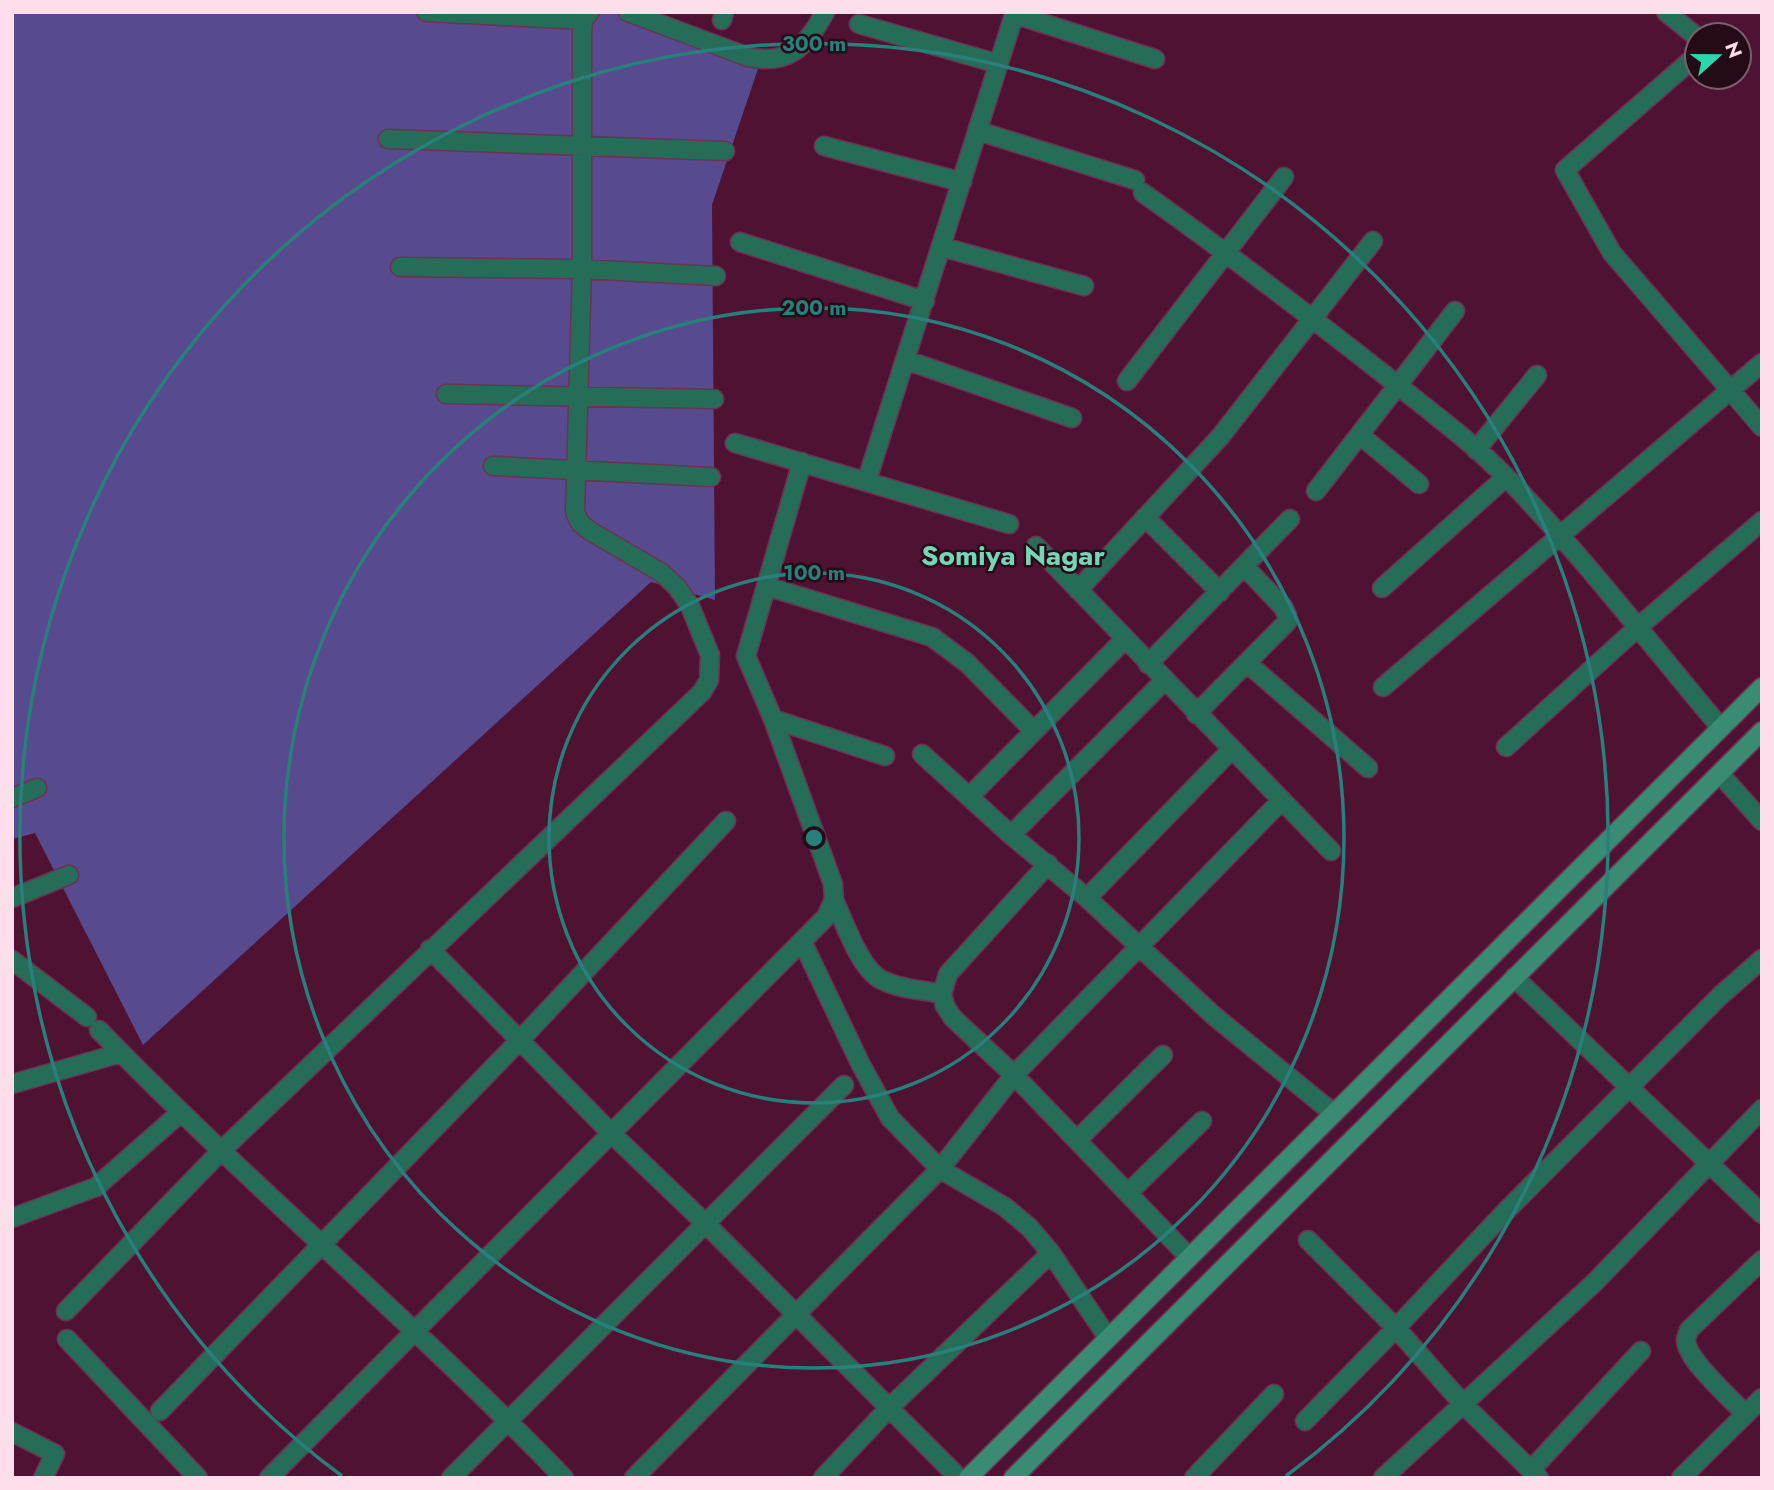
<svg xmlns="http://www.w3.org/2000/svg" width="1774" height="1490" font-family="Jost,sans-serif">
<rect width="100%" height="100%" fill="#4f1233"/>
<path fill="#584a8e" d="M 12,12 L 643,12 L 762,57 L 712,205 L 715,600 L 651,582 L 143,1045 L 35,833 L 12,839 Z"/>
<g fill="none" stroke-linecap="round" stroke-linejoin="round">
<defs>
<path id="minor" d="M 426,12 L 583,20
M 628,12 L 748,57 C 789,66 807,46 825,12
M 1666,12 L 1697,37
M 1014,14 L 1155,59
M 722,20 L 724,12
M 859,24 L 999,64
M 1697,55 L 1565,170 L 1612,253 L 1762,427
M 978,131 L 1135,180
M 388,139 L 725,151
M 824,146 L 962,182
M 1143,193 C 1224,250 1303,311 1381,372 C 1423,406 1469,439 1507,478 C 1583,556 1651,645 1721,728
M 740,242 L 925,301
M 942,247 L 1084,286
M 400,267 L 582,269 L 716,276
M 906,360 L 1072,418
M 1127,381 L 1284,177
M 446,394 L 714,399
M 1360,435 L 1419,484
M 735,443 L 1009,524
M 1476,450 L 1537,375
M 802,462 L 746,656 L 773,719 L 885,756
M 493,466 L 711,477
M 867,480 L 1015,12
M 1316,491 L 1455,311
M 1145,517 L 1220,592
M 1036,546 L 1331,851
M 766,586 L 932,637 L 967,663 L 1034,731
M 1382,588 L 1506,477
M 1078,590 L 1220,437 L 1373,241
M 1247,663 L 1368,768
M 1148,664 L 1290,519
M 1383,687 L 1762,363
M 1196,714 L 1287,622 L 1287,615 L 1283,607 L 1244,566
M 1506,747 L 1637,628 L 1762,521
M 922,754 L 1011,835 L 1087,898 L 1213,1015 L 1333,1113
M 1720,774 L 1762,821
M 969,797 L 1125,639
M 12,798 L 37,788
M 1011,835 L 1164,681
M 1048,864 L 948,974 L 942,994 L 945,1006 L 953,1018 L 1014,1075 L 1189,1257
M 12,898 L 69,875
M 1087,898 L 1232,749
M 834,900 C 844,921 860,970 882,980 C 899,989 923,990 942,994
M 802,941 L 860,1063 L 890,1118 L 940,1169 L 1005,1207 L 1030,1228 L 1051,1253 L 1108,1338
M 430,949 L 611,1133 L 706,1224 L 959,1478
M 12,960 L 87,1017
M 1514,977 L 1762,1214
M 99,1030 C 249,1185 415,1323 564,1478
M 12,1084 L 121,1053
M 1077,1140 L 1163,1055
M 1128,1193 L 1202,1121
M 12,1218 L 96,1187 L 180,1113
M 1308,1240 L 1396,1328 L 1464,1405 L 1539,1478
M 66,1311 L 221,1151 L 702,692 L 709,680 L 710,655 L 690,606 L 677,587 L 662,573 L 590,531 L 580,523 L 575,512 L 582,269 L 582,34 L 583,20 L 590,12
M 67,1339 L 198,1478
M 160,1411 L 521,1039 L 726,821
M 1745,1414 C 1732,1399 1686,1360 1686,1340 C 1686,1337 1688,1333 1689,1330 L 1762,1260
M 1305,1421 L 1396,1328 L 1506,1211 L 1720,996 L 1762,959
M 12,1432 L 55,1454 L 43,1478
M 1531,1470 L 1641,1351
M 269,1478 L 826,917 L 834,900 L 833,884 L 773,719
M 451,1478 L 844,1085
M 634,1478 L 940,1169 L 1014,1075 L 1282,800
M 823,1478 L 890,1407 L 1051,1253
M 1194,1478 L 1274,1394
M 1383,1478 L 1595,1282 L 1762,1109
M 1681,1478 L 1762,1398"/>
<path id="secondary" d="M 968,1478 L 1762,687
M 1013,1478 L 1762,731"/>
</defs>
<use href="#minor" stroke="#6b3350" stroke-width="21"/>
<use href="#secondary" stroke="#6b3350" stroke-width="21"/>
<use href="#minor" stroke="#266d59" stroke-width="18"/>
<use href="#secondary" stroke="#398c73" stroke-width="18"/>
</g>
<g fill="none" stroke="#27807a" stroke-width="3.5">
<circle cx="814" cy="838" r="265"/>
<circle cx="814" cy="838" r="530"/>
<path d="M342 1476A794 794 0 1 1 1286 1476"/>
</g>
<g text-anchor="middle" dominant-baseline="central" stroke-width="5" stroke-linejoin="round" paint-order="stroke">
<g font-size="28" font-weight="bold" fill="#77d5b7" stroke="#250b18">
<text x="1013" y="555">Somiya Nagar</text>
</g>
</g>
<circle cx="814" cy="838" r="10" fill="#27807a" stroke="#250b18" stroke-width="3.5"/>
<g font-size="21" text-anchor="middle" font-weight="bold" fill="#27807a" stroke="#250b18" stroke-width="5" stroke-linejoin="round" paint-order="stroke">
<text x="814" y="51">300 m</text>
<text x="814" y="315">200 m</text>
<text x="814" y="580">100 m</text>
</g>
<rect width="1774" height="1490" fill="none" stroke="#fedeeb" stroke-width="28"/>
<g transform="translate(1718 56) rotate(69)"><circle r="33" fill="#250b18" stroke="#7c5f6c" stroke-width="2"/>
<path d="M0-5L12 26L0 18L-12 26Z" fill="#2dd5ab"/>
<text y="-10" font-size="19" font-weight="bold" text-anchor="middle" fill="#fedeeb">N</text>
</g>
</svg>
